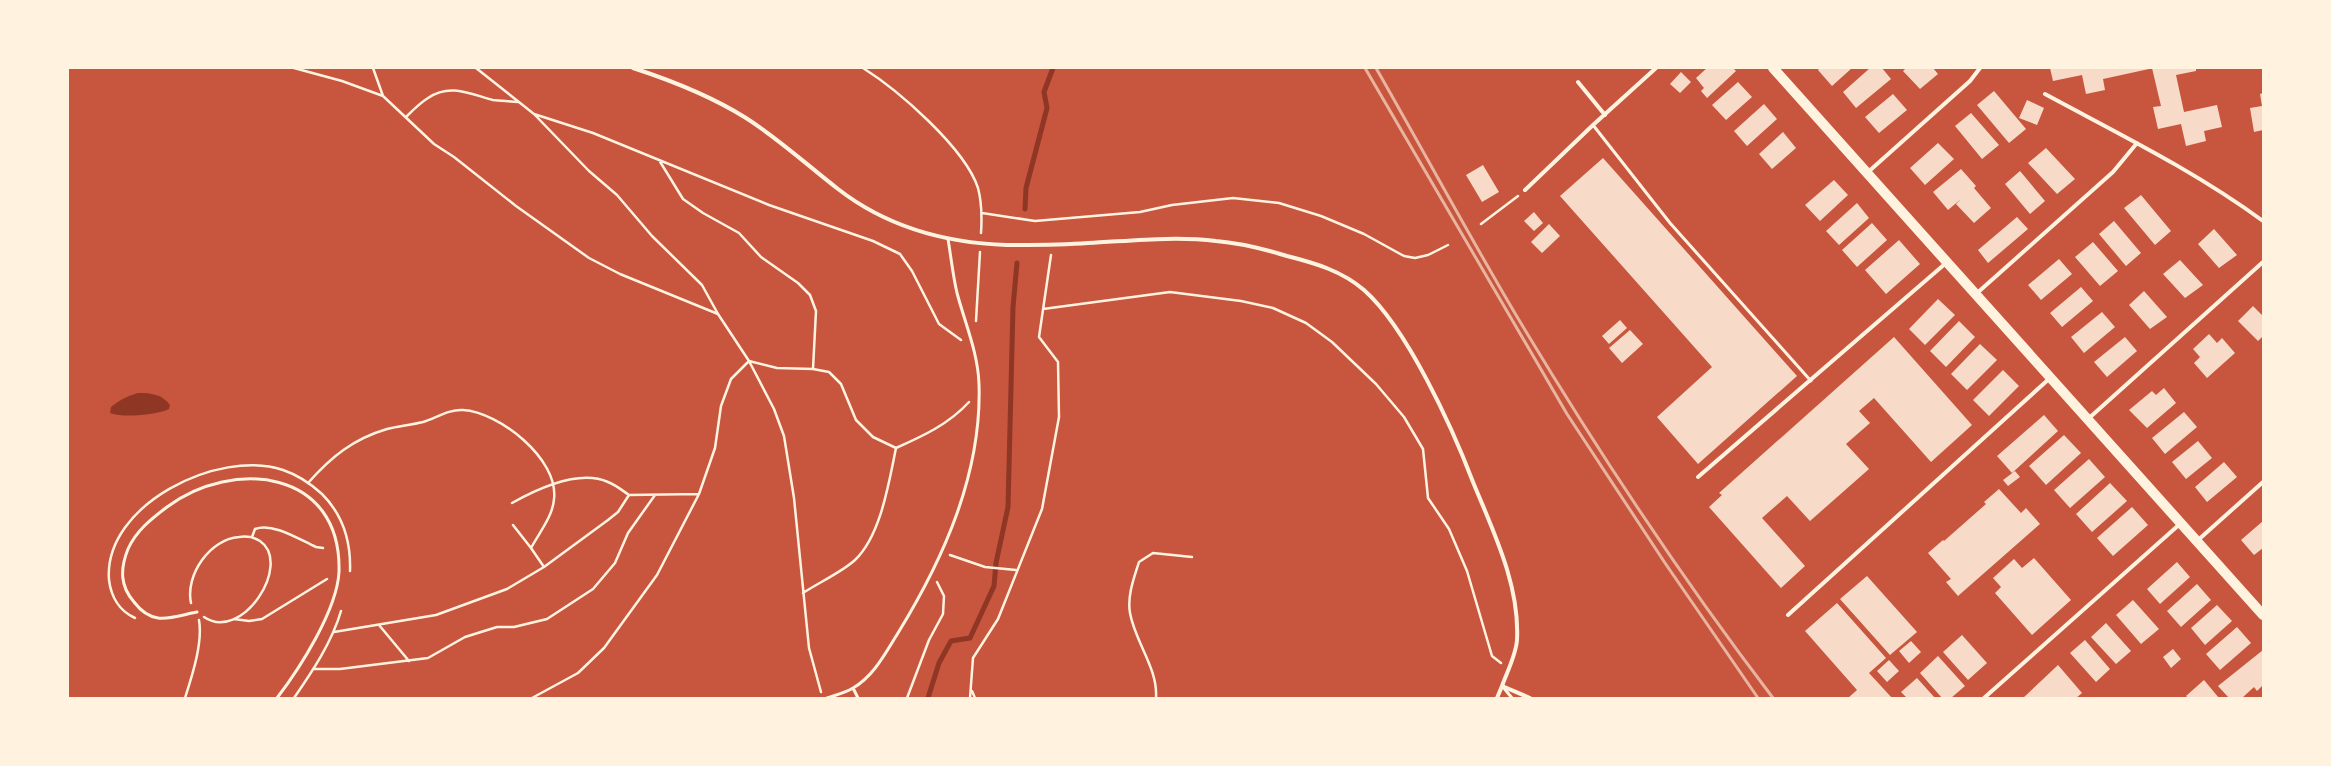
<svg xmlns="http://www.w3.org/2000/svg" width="2331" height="766" font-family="Arial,sans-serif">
<rect width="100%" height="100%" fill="#c8553d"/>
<path fill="#8f3625" d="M 138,393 C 152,393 161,394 170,405 L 169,409 C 156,415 124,418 110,413 L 111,407 C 120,400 127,396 138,393 Z"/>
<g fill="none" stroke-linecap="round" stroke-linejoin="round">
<path stroke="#8f3625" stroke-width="5" d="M 1025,209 L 1026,188 L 1047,108 L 1044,92 L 1053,68
M 928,698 L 939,663 L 951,641 L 970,638 L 994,586 L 996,563 L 1008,507 L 1013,307 L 1017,263"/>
</g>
<path fill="#f7dbc8" d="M 1707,68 L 1733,68 L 1736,71 L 1707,98 L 1701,91 L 1704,88 L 1696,78 Z
M 1820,68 L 1852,68 L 1832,86 L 1818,70 Z
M 1870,68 L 1882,68 L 1891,79 L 1856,108 L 1843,92 Z
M 1906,68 L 1933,68 L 1938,74 L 1920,89 L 1903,71 Z
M 2050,68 L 2149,68 L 2149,69 L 2103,79 L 2105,90 L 2086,94 L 2082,75 L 2053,81 Z
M 2152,68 L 2196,68 L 2196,71 L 2176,75 L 2184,112 L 2217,105 L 2222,127 L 2204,131 L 2206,141 L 2186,146 L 2181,124 L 2158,129 L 2153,107 L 2161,106 Z
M 1681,72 L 1691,82 L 1680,93 L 1670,84 Z
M 1738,82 L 1752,97 L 1726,120 L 1712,105 Z
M 1994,91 L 2026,129 L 2009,143 L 1977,105 Z
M 2263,93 L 2263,130 L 2254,132 L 2250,108 L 2262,106 L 2260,94 Z
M 1893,94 L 1907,110 L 1879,133 L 1865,117 Z
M 2027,100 L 2044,108 L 2037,125 L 2019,118 Z
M 1764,104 L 1777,119 L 1747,146 L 1734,131 Z
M 1971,113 L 1999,145 L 1982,159 L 1955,126 Z
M 1783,132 L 1796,148 L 1772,169 L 1759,154 Z
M 1938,143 L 1954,159 L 1925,185 L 1910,168 Z
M 2046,148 L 2075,179 L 2057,194 L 2028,163 Z
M 1603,158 L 1797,376 L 1698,464 L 1657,417 L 1712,367 L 1560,196 Z
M 1483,165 L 1499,192 L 1482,202 L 1466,175 Z
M 1961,169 L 1976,186 L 1974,188 L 1991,208 L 1974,223 L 1956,204 L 1961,199 L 1948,210 L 1933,192 Z
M 2020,171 L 2045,201 L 2030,214 L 2005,184 Z
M 1834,180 L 1848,195 L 1820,221 L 1805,205 Z
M 2141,195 L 2171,231 L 2155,245 L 2124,208 Z
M 1857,203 L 1869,218 L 1839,245 L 1826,231 Z
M 1534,212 L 1543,223 L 1534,231 L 1524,221 Z
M 2017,217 L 2028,229 L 1988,263 L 1978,250 Z
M 2114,221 L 2141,253 L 2126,266 L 2099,234 Z
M 1872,223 L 1887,240 L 1857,267 L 1842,250 Z
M 1549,224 L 1560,236 L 1542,253 L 1531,242 Z
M 2214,229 L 2237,255 L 2219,268 L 2198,244 Z
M 1899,240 L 1920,264 L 1886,294 L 1865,270 Z
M 2093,242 L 2118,271 L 2100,286 L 2075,257 Z
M 2059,259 L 2072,274 L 2041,300 L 2028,285 Z
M 2180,260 L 2203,285 L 2185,298 L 2163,274 Z
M 2081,287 L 2093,301 L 2062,327 L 2050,313 Z
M 2144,291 L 2167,317 L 2150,329 L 2129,305 Z
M 1938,299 L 1955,315 L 1925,345 L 1909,329 Z
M 2253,306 L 2263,316 L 2263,336 L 2258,341 L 2238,321 Z
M 2102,312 L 2115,327 L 2084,353 L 2071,337 Z
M 1620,320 L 1627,328 L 1609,344 L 1602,336 Z
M 1959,321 L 1975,337 L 1946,367 L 1930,351 Z
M 1630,330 L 1643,344 L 1622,363 L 1609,348 Z
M 2209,334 L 2217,343 L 2222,338 L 2235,353 L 2207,378 L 2194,363 L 2200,357 L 2193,349 Z
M 1894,337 L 1972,425 L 1931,462 L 1874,398 L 1859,411 L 1870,423 L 1846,444 L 1869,469 L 1810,521 L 1787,496 L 1762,518 L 1805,566 L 1781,588 L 1709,507 L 1722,495 L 1719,493 Z
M 2125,337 L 2137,351 L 2107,377 L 2094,362 Z
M 1980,344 L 1997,360 L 1967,390 L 1951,374 Z
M 2003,370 L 2019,386 L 1989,416 L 1973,400 Z
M 2164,388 L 2176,403 L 2147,428 L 2129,410 L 2152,391 L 2156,395 Z
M 2184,412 L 2197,427 L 2165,454 L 2152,438 Z
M 2044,415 L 2058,431 L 2012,473 L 1997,456 Z
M 2064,435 L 2081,453 L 2046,485 L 2029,466 Z
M 2198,441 L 2212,458 L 2186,479 L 2172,462 Z
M 2089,459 L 2105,477 L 2070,508 L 2054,490 Z
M 2224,462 L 2237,477 L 2207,502 L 2195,487 Z
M 2015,471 L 2020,477 L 2008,486 L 2003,480 Z
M 2110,483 L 2127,501 L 2092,532 L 2076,514 Z
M 1999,489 L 2021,513 L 2026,508 L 2040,524 L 1958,596 L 1946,582 L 1951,579 L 1928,553 L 1943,540 L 1944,541 L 1986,504 L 1984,502 Z
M 2132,507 L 2148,525 L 2113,556 L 2097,538 Z
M 2263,521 L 2263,548 L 2254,555 L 2241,540 Z
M 2034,558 L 2071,600 L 2032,635 L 1995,593 L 2001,587 L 1993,578 L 2014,559 L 2022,568 Z
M 2177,562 L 2190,577 L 2160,604 L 2147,589 Z
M 1867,576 L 1917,632 L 1890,655 L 1840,599 Z
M 2197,584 L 2211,600 L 2181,627 L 2167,611 Z
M 2133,600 L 2159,629 L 2141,644 L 2116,615 Z
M 1837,603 L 1886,658 L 1869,673 L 1892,698 L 1848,698 L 1857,690 L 1805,631 Z
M 2217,605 L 2232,621 L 2205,645 L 2191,628 Z
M 2106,623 L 2131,651 L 2116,664 L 2091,637 Z
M 2237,627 L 2251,643 L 2220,670 L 2206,654 Z
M 1962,635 L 1987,663 L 1968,680 L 1943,652 Z
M 2085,640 L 2110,669 L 2096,682 L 2070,653 Z
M 1911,641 L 1921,652 L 1909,663 L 1899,651 Z
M 2173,649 L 2181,659 L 2171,668 L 2163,657 Z
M 2263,650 L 2263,685 L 2257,691 L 2254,687 L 2242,698 L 2229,698 L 2218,686 Z
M 1938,656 L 1965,686 L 1951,698 L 1942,698 L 1920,673 Z
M 1889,660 L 1899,671 L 1887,682 L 1877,671 Z
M 2058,665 L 2082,693 L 2076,698 L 2023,698 Z
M 1917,678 L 1935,698 L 1907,698 L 1901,692 Z
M 2204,680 L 2219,698 L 2188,698 L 2186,696 Z"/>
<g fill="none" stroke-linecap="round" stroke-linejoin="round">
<path stroke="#fff3e0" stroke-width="2.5" d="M 294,68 L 342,81 L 383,96 L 434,144 L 454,157 L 516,206 L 589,258 L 620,274 L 718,314 L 749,361 L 774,409 L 784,436 L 794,498 L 809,648 L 821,692
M 373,68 L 383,96
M 476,68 L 534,114 L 593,133 L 769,205 L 873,241 L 900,254 L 912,271 L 939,324 L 961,340
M 863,68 C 898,90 965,148 978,188 C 982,203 982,218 981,233
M 534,114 L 589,171 L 617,195 L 652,236 L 702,285 L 718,314
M 407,116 C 413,110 420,103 428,98 C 450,83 470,94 493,100 C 501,101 510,101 518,102
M 659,160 L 683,199 L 703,213 L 739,233 L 761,257 L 798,283 L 810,295 L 816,311 L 813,369 L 829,372 L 841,384 L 856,420 L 873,437 L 896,448
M 982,213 L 1035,221 L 1140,212 L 1172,205 L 1233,198 L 1279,203 L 1321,216 L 1364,234 L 1404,256 L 1415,258 L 1428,255 L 1448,245
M 1481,224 L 1518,196
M 1043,309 L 1170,292 L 1241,301 L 1273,308 L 1306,323 L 1332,342 L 1376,384 L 1404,417 L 1423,449 L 1428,498 L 1449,529 L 1467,571 L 1492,656 L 1501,663
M 976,321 L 980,252
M 308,483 C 331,457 353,439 387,429 C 399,426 411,425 423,422 C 436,418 449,409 463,410 C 499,412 559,459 554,499 C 553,516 539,533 531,548 L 544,567
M 512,503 C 537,489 579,469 608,482 C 616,485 623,491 629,495
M 513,525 L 531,548
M 252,537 L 255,529 C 273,522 300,540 316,547 L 323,548
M 950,555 L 985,567 L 1016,570
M 803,593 C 818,583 842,572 855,560 C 881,535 889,482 896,448 C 923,436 949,424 969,402
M 191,603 C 185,575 210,539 239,537 C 246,536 254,537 260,541 C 293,564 242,643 204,617
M 135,618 C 119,611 111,596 109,580 C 103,505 219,448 283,470 C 298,475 311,484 322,494 C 343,515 351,542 350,571
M 234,619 L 249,621 L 262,619 L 327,579
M 379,625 L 409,661
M 334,632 L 436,615 L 507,589 L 544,567 L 608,520 L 618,512 L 629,495 L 699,494
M 313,669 L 340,669 L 428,658 L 465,637 L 497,627 L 514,627 L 547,619 L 593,589 L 615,563 L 628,533 L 655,495
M 972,691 L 975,698
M 185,698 C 192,676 203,643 199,620
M 294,698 C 312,672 332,642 341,611
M 532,698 L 578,673 L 604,648 L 657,575 L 699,494 L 715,448 L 721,406 L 731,379 L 749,361 L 777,368 L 813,369
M 907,698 L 929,640 L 943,614 L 944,596 L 937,582
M 970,698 L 973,658 L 998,619 L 1042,509 L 1059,417 L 1058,362 L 1039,337 L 1051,255
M 1156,698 C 1158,668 1135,642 1130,613 C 1127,596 1134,578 1139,562 L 1153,553 L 1192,557"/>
<path stroke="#fff3e0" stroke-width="3" d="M 1593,125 L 1670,223 L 1811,381
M 197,612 C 171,617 153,627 134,602 C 120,586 120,569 128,549 C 136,531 151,519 167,507 C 233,458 342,469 339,572 C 337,610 300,668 277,698
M 1503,687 L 1512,698
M 853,688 L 858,698
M 827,698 C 836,695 845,693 853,688 C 874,676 886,652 898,633 C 944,558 982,473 979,384 C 978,353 965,323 957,293 C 953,276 951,257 948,239"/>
<path stroke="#fff3e0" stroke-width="4" d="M 633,68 C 673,81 711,96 746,118 C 779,139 807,165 838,189 C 887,227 945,243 1007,245 C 1034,245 1061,245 1088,243 C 1130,241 1174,236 1216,241 C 1241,243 1264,249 1287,256 C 1315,263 1342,271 1364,290 C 1407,328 1452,427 1473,482 C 1493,531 1520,585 1517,640 C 1516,655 1507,672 1502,686 L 1530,698
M 1578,82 L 1605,115
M 2045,94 C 2119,134 2195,171 2263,221
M 1867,173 L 1970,81 L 1980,68
M 1525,190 L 1593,125 L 1656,68
M 1976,294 L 2113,172 L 2137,143
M 2088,419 L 2263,262
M 1698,477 L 1946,263
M 2197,541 L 2263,482
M 1788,615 L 2050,378
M 1497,698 L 1502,686
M 1984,698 L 2181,523"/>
<path stroke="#fff3e0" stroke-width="10" d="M 1773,68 L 2263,615"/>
<path stroke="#e9b49f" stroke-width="3" d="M 1365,68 L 1567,414 L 1665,563 L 1758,698
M 1376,68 C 1423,150 1468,234 1516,315 C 1595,447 1680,576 1773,698"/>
</g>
<rect width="2331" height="766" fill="none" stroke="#fff3e0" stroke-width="138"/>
</svg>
